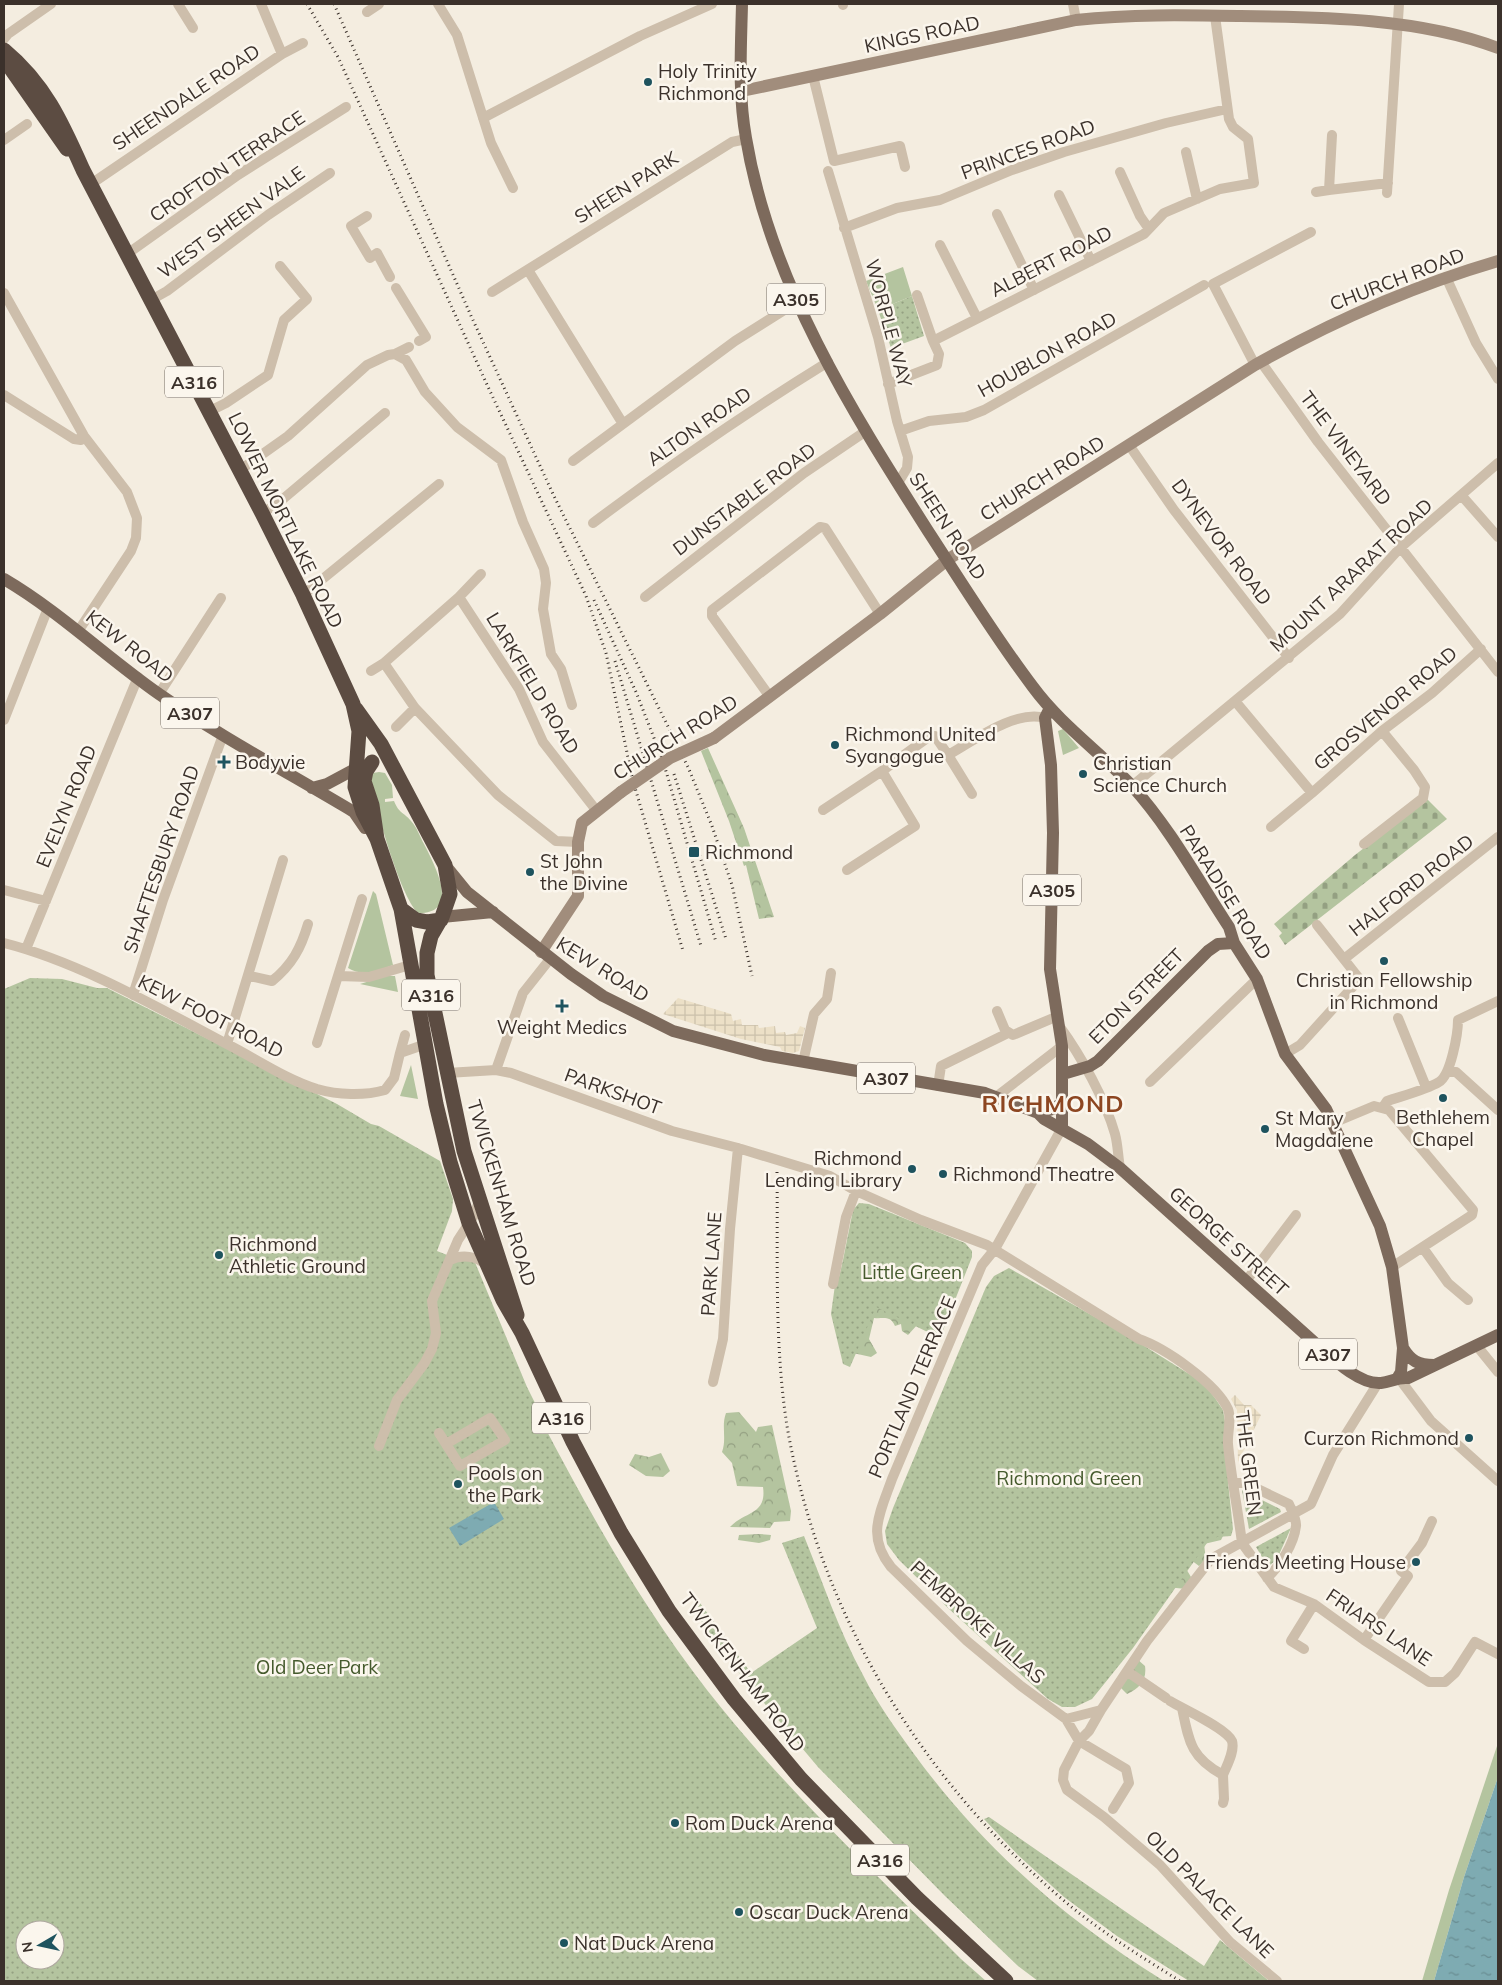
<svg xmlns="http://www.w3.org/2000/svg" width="1502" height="1985" font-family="Mulish,sans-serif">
<defs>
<pattern id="forest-crowns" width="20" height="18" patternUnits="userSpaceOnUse" patternTransform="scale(1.25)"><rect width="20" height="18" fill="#b4c49f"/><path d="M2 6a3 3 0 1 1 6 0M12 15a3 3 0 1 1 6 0" fill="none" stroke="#94a082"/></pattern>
<pattern id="cemetery-stones" width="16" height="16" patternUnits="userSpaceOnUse" patternTransform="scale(1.25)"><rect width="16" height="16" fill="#b4c49f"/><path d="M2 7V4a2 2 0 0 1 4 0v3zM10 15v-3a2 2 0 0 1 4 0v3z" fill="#94a082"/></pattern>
<pattern id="park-dots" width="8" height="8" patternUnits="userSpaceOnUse" patternTransform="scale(1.25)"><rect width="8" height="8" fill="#b4c49f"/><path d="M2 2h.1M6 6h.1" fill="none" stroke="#94a082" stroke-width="1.8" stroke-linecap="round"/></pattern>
<pattern id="plaza-grid" width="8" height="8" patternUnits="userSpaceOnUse" patternTransform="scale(1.25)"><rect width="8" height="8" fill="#ece0c7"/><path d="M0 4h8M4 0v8" fill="none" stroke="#cbc1ab"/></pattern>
<pattern id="water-ripples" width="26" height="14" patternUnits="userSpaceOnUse" patternTransform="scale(1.25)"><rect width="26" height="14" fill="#7eabb2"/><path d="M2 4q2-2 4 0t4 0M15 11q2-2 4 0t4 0" fill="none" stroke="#688c91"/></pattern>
</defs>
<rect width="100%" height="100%" fill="#f4ede0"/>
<path fill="#b4c49f" d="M 903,267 L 912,296 L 878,310 L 866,281 Z
M 1063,729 L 1079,748 L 1063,755 L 1058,731 Z
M 379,772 L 385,773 L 392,785 L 393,798 L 385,799 L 385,802 L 394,801 C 400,815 403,811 411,821 C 417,827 420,837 424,844 C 434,864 462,914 418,913 C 399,894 376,807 369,778 L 373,773 Z
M 373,891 L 376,894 L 393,965 C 377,971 362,977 348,968 Z
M 386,976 L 395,976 L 398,992 L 360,984 Z
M 411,1065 L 418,1099 L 400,1096 Z
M 1498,1743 L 1498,1777 L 1464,1877 L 1434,1981 L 1422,1981 L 1449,1890 Z"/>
<path fill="url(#forest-crowns)" d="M 708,748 L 744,828 L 774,917 L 759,919 L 746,865 L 744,866 L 729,821 L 701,751 Z
M 843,1262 L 918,1324 L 908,1335 L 902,1331 L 901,1324 L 895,1326 C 890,1315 884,1319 874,1318 L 869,1339 L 877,1353 L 871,1357 L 853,1353 L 835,1292 Z
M 739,1412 L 756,1432 L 758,1427 L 772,1425 L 791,1511 L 790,1521 L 774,1522 L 770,1528 L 730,1527 C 745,1511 767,1515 763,1487 L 737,1486 L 732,1463 L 722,1452 C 727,1438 721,1426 726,1413 Z
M 661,1453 L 670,1471 L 663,1477 L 646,1476 L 629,1465 L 635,1454 L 649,1457 Z
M 1225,1532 L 1221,1540 L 1204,1544 L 1206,1560 L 1199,1566 L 1191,1560 L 1185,1567 L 1191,1577 L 1187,1589 L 1165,1587 L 1193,1548 Z
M 760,1534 L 771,1535 L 770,1540 L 759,1543 L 738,1540 L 739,1535 Z
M 1137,1659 L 1145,1666 C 1147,1680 1140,1688 1127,1694 L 1120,1687 Z"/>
<path fill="url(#cemetery-stones)" d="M 1427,799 L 1447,819 L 1285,945 L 1279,936 L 1282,933 L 1274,924 L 1355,855 Z"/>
<path fill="url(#park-dots)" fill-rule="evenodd" d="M 912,296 L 924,336 L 891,348 L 878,310 Z
M 30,978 L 62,979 L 97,988 L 107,988 L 337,1104 L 371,1124 L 379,1126 L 440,1161 L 453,1199 L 452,1211 L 437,1251 L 460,1260 L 474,1260 L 527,1387 L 543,1419 L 541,1420 C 590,1514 642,1606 707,1690 C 783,1787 874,1872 961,1959 L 986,1981 L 4,1981 L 4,989 ZM 25,1930 L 55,1930 L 55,1960 L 25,1960 Z
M 859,1203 L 869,1204 L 965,1243 L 972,1251 L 972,1257 L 940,1338 L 876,1307 L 850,1367 L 843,1364 L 831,1314 L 835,1285 L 837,1286 L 839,1280 L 853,1210 Z
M 1009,1268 L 1130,1337 L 1202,1382 L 1215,1398 L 1223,1410 L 1227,1433 L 1228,1482 L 1233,1529 L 1231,1536 L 1217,1537 L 1207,1543 L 1133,1648 L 1092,1699 L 1075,1707 L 1062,1707 L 1048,1699 L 948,1608 L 899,1560 L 887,1544 L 885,1531 L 893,1508 L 986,1287 L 994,1276 Z
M 1242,1490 L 1280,1509 L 1281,1512 L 1249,1529 Z
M 1291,1528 L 1277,1559 L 1268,1567 L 1256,1547 Z
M 804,1536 C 823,1583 839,1631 863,1675 C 877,1703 896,1729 914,1754 C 983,1848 1065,1920 1164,1981 L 1038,1981 L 1018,1966 L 945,1896 L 818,1767 L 743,1678 L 694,1612 L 700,1603 L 751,1673 L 817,1628 L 782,1543 Z
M 989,1817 L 1204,1966 L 1220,1940 L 1269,1981 L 1189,1981 L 1117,1936 L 1064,1897 L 1018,1855 L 984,1819 Z"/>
<path fill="url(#plaza-grid)" d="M 678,998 L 731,1014 L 733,1021 L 741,1019 L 742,1025 L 758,1025 L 759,1028 L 775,1026 L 776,1033 L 785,1032 L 786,1035 L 797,1033 L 800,1026 L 805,1028 L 799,1051 L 793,1053 L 782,1051 L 780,1047 L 741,1039 L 663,1014 Z
M 1235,1395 L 1244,1405 L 1251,1405 L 1261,1415 L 1238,1462 L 1237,1410 L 1231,1399 Z"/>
<path fill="url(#water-ripples)" d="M 494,1502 L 504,1519 L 460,1546 L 449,1528 Z
M 1498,1777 L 1498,1981 L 1434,1981 L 1464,1877 Z"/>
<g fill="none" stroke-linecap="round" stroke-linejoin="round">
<path stroke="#cdbeab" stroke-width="10" d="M 178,4 L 193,28
M 261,4 L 282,54
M 438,4 L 457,35 L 491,143 L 513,188
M 843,4 L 843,5
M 1073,4 L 1076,20
M 367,12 L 379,4
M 4,39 L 8,34 L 51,4
M 813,76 L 834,161 L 900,146 L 905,167
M 483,118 L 640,36 L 712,4
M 1332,135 L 1329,190 L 1388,183
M 4,140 L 27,124
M 1186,152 L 1197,199
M 828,171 L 878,337 L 897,421 L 908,457 L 907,468 L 898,483
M 1120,172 L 1140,216 L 1149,229
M 91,184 L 282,54 L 303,43
M 1316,192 L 1329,190
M 1387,193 L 1399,4
M 1059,195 L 1091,261
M 997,214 L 1034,290
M 367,216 L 351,226 L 370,258 L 377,253 L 390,277
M 844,228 L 897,208 L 940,200 L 1012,170 L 1064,152 L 1166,123 L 1227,109
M 940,245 L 977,318
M 127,254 L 238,175 L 346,107
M 528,270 L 623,424
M 1446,277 L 1476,343 L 1498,379
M 396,288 L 426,337 L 419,341
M 492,292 L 732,142 L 746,139
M 4,293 L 84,436 L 127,492 L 137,518 L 136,538 L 131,551 L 79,630
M 917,295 L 933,341
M 151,300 L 167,291 L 268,215 L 330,173
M 395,354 L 409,347
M 1261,362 L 1318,442 L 1498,672
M 1255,365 L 1213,284 L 1311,232
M 888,384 L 937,365 L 939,354 L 933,341 L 1144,234 L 1164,213 L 1220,189 L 1254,183 L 1248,139 L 1233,127 L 1229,119 L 1215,16
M 4,395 L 74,439 L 81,440 L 84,436
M 210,411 L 226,403 L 268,375 L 284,320 L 307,299 L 280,266
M 900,431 L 929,421 L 966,417 L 984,410 L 1204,285
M 1129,445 L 1174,510 L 1289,658
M 573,461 L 735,341 L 797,302
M 240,470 L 288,436 L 367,365 L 388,355 L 395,354 L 406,360 L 425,392 L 457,427 L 501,460 L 523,522 L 544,569 L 546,583 L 543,609 L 551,654 L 561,669 L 572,705
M 1462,496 L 1498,537
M 262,513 L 277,504 L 385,413
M 593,523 C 669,466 747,412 828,362
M 303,595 L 439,484
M 459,597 L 481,574
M 645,597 L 804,473 L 866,431
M 384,663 L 415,708 L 498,795 L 556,841 L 578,842
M 371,671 L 384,663 L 459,597 L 519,689 L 543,742 L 596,810
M 159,694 L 221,598
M 770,697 L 712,616 L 712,610 L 820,527 L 825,528 L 880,614
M 1235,701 L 1312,793 L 1382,731 L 1432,693 L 1481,649
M 4,720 L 48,608
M 396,727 L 415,708
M 948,755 L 972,794
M 882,771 L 930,736 L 935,736 L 948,755 C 973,741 1016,709 1045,718
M 1132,786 L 1340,614 L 1400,548 L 1498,463
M 823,810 L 882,771 L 915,826 L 847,870
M 1271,827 L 1312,793
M 1364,844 L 1423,798 L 1425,787 L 1414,770 L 1382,731
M 4,890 L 46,901
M 4,943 C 79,962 157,1007 225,1043 C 255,1058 285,1079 317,1089 C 338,1095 364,1096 385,1090 L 394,1078 L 400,1053 L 426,1044
M 26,949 L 138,677
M 1344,959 L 1498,837
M 250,976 L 272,981 C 292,965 301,948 308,924
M 338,976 L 369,977 L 410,965
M 133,995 L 163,900 L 223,735
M 997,1011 L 1005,1030 L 1013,1035 L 1058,1016
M 1398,1018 L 1426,1087
M 1060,1027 C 1081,1056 1105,1099 1115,1134 C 1118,1145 1118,1157 1120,1168
M 317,1043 L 362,899
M 227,1044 L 283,860
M 400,1053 L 405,1035
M 1285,1054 L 1300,1045 L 1358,981 L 1358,977 L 1317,925
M 803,1062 L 814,1014 L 827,999 L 831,973
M 496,1070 L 523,993 L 550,959
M 1447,1072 L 1456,1072 L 1498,1110
M 447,1073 L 496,1070 L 511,1073 L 672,1131 L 738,1148 L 830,1176 L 856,1191 L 921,1220 L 987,1245 L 1139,1339 C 1165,1348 1216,1383 1228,1409 C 1232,1419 1227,1434 1228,1444 C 1231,1477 1238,1510 1242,1543
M 1150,1082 L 1257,979
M 938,1086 L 941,1066 L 1008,1033
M 996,1097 L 1062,1046
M 1383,1107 L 1387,1101 C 1402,1096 1426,1090 1439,1082 C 1451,1075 1458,1033 1458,1020 L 1498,1001
M 1332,1121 L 1338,1121 L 1374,1106 L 1389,1110 L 1473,1210 L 1472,1215 L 1392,1267
M 1062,1128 L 995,1249 L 982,1265 L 892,1479 C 880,1513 866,1536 891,1567 L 967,1641 L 1021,1686 L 1066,1719 L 1101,1710 L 1147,1641 L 1211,1559 L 1311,1504 L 1333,1455 L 1378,1383
M 1423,1248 L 1448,1283 L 1468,1300
M 450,1260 C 462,1254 477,1256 486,1265
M 1246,1281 L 1296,1215
M 833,1284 L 846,1217 L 856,1191
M 1477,1346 L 1498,1372
M 1398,1377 L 1431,1421 L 1498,1481
M 713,1382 L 723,1339 L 730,1229 L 738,1148
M 439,1433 L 460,1466 L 505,1440 L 490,1418 L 446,1444
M 379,1446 L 397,1400 L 424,1364 L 432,1349 L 436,1333 L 432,1301 L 458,1240 L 475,1214 L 479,1200
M 1233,1483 L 1245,1483 L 1289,1504 C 1291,1509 1297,1520 1296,1526 C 1294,1544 1280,1566 1267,1578
M 1242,1543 L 1274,1587 L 1314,1604 L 1364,1640 L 1429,1682 L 1445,1682 L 1455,1673 L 1475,1642 L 1498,1654
M 1364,1640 L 1408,1576 L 1401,1571 L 1422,1543 L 1432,1521
M 1304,1649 L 1291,1641 L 1314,1604
M 1128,1672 L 1166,1698
M 1170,1701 C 1183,1709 1226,1728 1232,1741 C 1235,1751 1227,1765 1223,1775
M 1182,1708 C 1189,1742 1191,1758 1223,1775 L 1224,1799 L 1223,1803
M 1101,1710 L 1089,1731 L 1079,1741 L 1126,1769 L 1129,1783 L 1113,1809
M 1066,1719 L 1079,1741 L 1064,1770 L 1063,1780 L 1067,1790 L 1104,1817 L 1160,1865 L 1230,1942 L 1277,1981"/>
<path stroke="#a18d7c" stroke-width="12" d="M 742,91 L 1076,20 C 1131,14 1184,15 1239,16 C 1323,17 1420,18 1498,48
M 714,738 L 880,614 L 947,560 L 1255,365 C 1333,321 1413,286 1498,261
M 541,952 L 578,896 L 578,842 L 582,823 L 621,792"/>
<path stroke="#7d6a5c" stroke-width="12" d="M 742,4 C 741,48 738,94 746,138 C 770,282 851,410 928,531 C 962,583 995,637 1033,687 C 1061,725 1100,752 1132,786 C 1170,828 1198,880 1229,927 L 1234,943 L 1257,979 L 1285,1054 L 1326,1109 L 1380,1226 L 1392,1267 L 1403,1348 L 1401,1372 L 1398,1377
M 4,579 C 60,612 106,657 159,694 C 221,737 289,773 354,812 L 365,828
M 1050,708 L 1045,718 L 1051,765 L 1053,833 L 1050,969 L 1062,1046 L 1062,1128
M 312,788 L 327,784 L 355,769
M 445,865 L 467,892 L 571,974 L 603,996 L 673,1031 L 764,1055 L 985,1093 L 1038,1113 L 1044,1119 L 1088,1144 L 1120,1168 L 1315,1343 C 1331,1357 1359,1385 1381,1383 C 1391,1382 1397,1377 1408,1378 L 1498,1335
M 442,917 L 493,912
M 1063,1074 L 1090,1066 L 1098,1061 L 1208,951 L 1218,944 L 1234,943
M 1038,1113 L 1053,1109 L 1062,1103
M 1403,1348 C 1411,1361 1418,1365 1434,1365"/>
<path stroke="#5c4c42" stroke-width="15" d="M 4,50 C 45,84 62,123 83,170 L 262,513 L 303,595 L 353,704 L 359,731 L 355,787 L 363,812 L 377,839
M 4,59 L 67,149
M 356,709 L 381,744 L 445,865 L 450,894 L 442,917 L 431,936 L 427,953 L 427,975 L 464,1151 L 517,1315
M 372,762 L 366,771 L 364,781 L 372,805 L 377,839 L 401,909 L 416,920 L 427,922 L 441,920
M 401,909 L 436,1104 L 450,1162 L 469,1223 L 503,1300 L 522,1333 L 573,1442 L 621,1533 L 669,1611 L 734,1699 L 801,1779 L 917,1898 L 1006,1981"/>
<path stroke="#3b312b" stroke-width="3" stroke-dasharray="1 4" stroke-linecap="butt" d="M 307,4 L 338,57 L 489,389 L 586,596 L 606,653 L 633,781 L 683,951
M 334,4 L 472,318 L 553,494 L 688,767 L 712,826 L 732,885 L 752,976
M 594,600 L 636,692 L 663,761 L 716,942
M 615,661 L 701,946
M 674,774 L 726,939
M 777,1172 C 778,1256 774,1343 787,1426 C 819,1612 919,1777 1062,1899 C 1098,1930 1140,1956 1180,1981"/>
<path stroke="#a18d7c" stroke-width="12" d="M 621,792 L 670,758 L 714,738"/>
</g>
<g fill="#1e535e" stroke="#fbf6ed" stroke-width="2">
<circle cx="648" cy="82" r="5"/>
<circle cx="835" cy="745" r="5"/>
<path d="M221.5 754.5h5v5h5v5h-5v5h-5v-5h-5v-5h5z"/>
<circle cx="1083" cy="774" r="5"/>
<rect x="688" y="846" width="12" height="12" rx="2.5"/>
<circle cx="530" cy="872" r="5"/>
<circle cx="1384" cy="961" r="5"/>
<path d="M559.5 998.5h5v5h5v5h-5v5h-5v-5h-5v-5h5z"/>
<circle cx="1443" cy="1098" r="5"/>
<circle cx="1265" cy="1129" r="5"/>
<circle cx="912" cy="1169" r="5"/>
<circle cx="943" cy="1174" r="5"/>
<circle cx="219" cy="1255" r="5"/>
<circle cx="1469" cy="1438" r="5"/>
<circle cx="458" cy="1484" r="5"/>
<circle cx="1416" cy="1562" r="5"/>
<circle cx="675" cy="1823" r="5"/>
<circle cx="739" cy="1912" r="5"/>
<circle cx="564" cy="1943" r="5"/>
</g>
<g text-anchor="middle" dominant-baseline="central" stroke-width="5" stroke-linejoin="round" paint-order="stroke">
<g fill="#fbf6ed" stroke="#756c65" stroke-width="1">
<rect x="767" y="283.5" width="58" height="31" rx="4"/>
<rect x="165" y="366.5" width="58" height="31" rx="4"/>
<rect x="161" y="697.5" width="58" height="31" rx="4"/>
<rect x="1023" y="874.5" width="58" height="31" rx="4"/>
<rect x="402" y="979.5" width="58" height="31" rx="4"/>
<rect x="857" y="1062.5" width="58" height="31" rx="4"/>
<rect x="1299" y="1338.5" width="58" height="31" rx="4"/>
<rect x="532" y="1402.5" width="58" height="31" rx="4"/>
<rect x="851" y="1844.5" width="58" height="31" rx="4"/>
</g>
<g font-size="18" font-weight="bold" fill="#3b312b">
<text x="796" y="299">A305</text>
<text x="194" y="382">A316</text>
<text x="190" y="713">A307</text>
<text x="1052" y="890">A305</text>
<text x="431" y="995">A316</text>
<text x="886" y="1078">A307</text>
<text x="1328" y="1354">A307</text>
<text x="561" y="1418">A316</text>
<text x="880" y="1860">A316</text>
</g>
<g font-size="19" fill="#3b312b" stroke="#fbf6ed">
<text transform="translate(922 34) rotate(-12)">KINGS ROAD</text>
<text transform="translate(186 97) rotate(-34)">SHEENDALE ROAD</text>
<text transform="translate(1028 149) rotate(-20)">PRINCES ROAD</text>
<text transform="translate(227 166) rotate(-34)">CROFTON TERRACE</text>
<text transform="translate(626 187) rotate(-32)">SHEEN PARK</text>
<text transform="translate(231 222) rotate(-36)">WEST SHEEN VALE</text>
<text transform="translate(1051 261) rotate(-27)">ALBERT ROAD</text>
<text transform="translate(1397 279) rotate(-21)">CHURCH ROAD</text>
<text transform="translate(889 323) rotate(75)">WORPLE WAY</text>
<text transform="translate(1047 354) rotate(-29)">HOUBLON ROAD</text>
<text transform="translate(699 426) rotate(-35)">ALTON ROAD</text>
<text transform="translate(1346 448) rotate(53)">THE VINEYARD</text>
<text transform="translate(1042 478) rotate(-32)">CHURCH ROAD</text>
<text transform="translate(744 499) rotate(-37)">DUNSTABLE ROAD</text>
<text transform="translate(286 520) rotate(64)">LOWER MORTLAKE ROAD</text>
<text transform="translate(948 526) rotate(57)">SHEEN ROAD</text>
<text transform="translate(1222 542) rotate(53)">DYNEVOR ROAD</text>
<text transform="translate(1351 575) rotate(-43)">MOUNT ARARAT ROAD</text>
<text transform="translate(130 646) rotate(38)">KEW ROAD</text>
<text transform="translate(533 683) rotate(59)">LARKFIELD ROAD</text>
<text transform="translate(1385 708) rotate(-40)">GROSVENOR ROAD</text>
<text transform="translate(675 737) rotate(-32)">CHURCH ROAD</text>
<text transform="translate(66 806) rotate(-68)">EVELYN ROAD</text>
<text transform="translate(161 859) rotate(-71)">SHAFTESBURY ROAD</text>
<text transform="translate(1411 885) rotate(-38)">HALFORD ROAD</text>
<text transform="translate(1226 892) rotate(58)">PARADISE ROAD</text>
<text transform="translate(603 969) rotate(32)">KEW ROAD</text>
<text transform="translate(1136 996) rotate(-45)">ETON STREET</text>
<text transform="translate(211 1016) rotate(27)">KEW FOOT ROAD</text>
<text transform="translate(613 1091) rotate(20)">PARKSHOT</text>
<text transform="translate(502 1193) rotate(73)">TWICKENHAM ROAD</text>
<text transform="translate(1229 1241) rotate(42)">GEORGE STREET</text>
<text transform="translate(711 1264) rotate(-86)">PARK LANE</text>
<text transform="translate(912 1387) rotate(-67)">PORTLAND TERRACE</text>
<text transform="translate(1249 1463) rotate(83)">THE GREEN</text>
<text transform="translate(978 1622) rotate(42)">PEMBROKE VILLAS</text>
<text transform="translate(1379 1627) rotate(34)">FRIARS LANE</text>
<text transform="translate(743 1672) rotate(53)">TWICKENHAM ROAD</text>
<text transform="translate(1210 1894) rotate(45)">OLD PALACE LANE</text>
</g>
<g font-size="19" fill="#3b312b" stroke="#fbf6ed" text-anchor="start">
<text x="658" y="71">Holy Trinity<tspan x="658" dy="22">Richmond</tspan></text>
<text x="845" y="734">Richmond United<tspan x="845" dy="22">Syangogue</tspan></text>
<text x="235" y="762">Bodyvie</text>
<text x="1093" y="763">Christian<tspan x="1093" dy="22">Science Church</tspan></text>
<text x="705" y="852">Richmond</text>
<text x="540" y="861">St John<tspan x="540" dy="22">the Divine</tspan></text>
<text x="1384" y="980" text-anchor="middle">Christian Fellowship<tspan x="1384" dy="22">in Richmond</tspan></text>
<text x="562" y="1027" text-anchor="middle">Weight Medics</text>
<text x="1443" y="1117" text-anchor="middle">Bethlehem<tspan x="1443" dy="22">Chapel</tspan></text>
<text x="1275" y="1118">St Mary<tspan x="1275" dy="22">Magdalene</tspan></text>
<text x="902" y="1158" text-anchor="end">Richmond<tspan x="902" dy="22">Lending Library</tspan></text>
<text x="953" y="1174">Richmond Theatre</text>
<text x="229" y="1244">Richmond<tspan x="229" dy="22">Athletic Ground</tspan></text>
<text x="1459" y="1438" text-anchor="end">Curzon Richmond</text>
<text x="468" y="1473">Pools on<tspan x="468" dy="22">the Park</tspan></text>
<text x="1406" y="1562" text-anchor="end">Friends Meeting House</text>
<text x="685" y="1823">Rom Duck Arena</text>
<text x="749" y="1912">Oscar Duck Arena</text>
<text x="574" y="1943">Nat Duck Arena</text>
</g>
<g font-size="19" fill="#455a2d" stroke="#fbf6ed">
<text x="912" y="1272">Little Green</text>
<text x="1069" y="1478">Richmond Green</text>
<text x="317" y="1667">Old Deer Park</text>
</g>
<g font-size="24" font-weight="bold" letter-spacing="1" fill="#8d4621" stroke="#fbf6ed">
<text x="1053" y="1103">RICHMOND</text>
</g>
</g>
<rect width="1502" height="1985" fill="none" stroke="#3b312b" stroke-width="10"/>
<g transform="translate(40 1945) rotate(261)"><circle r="24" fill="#fbf6ed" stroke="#aea79f"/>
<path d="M0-4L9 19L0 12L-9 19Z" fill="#1e535e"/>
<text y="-8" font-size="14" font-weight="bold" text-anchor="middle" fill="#3b312b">N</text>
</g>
</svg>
